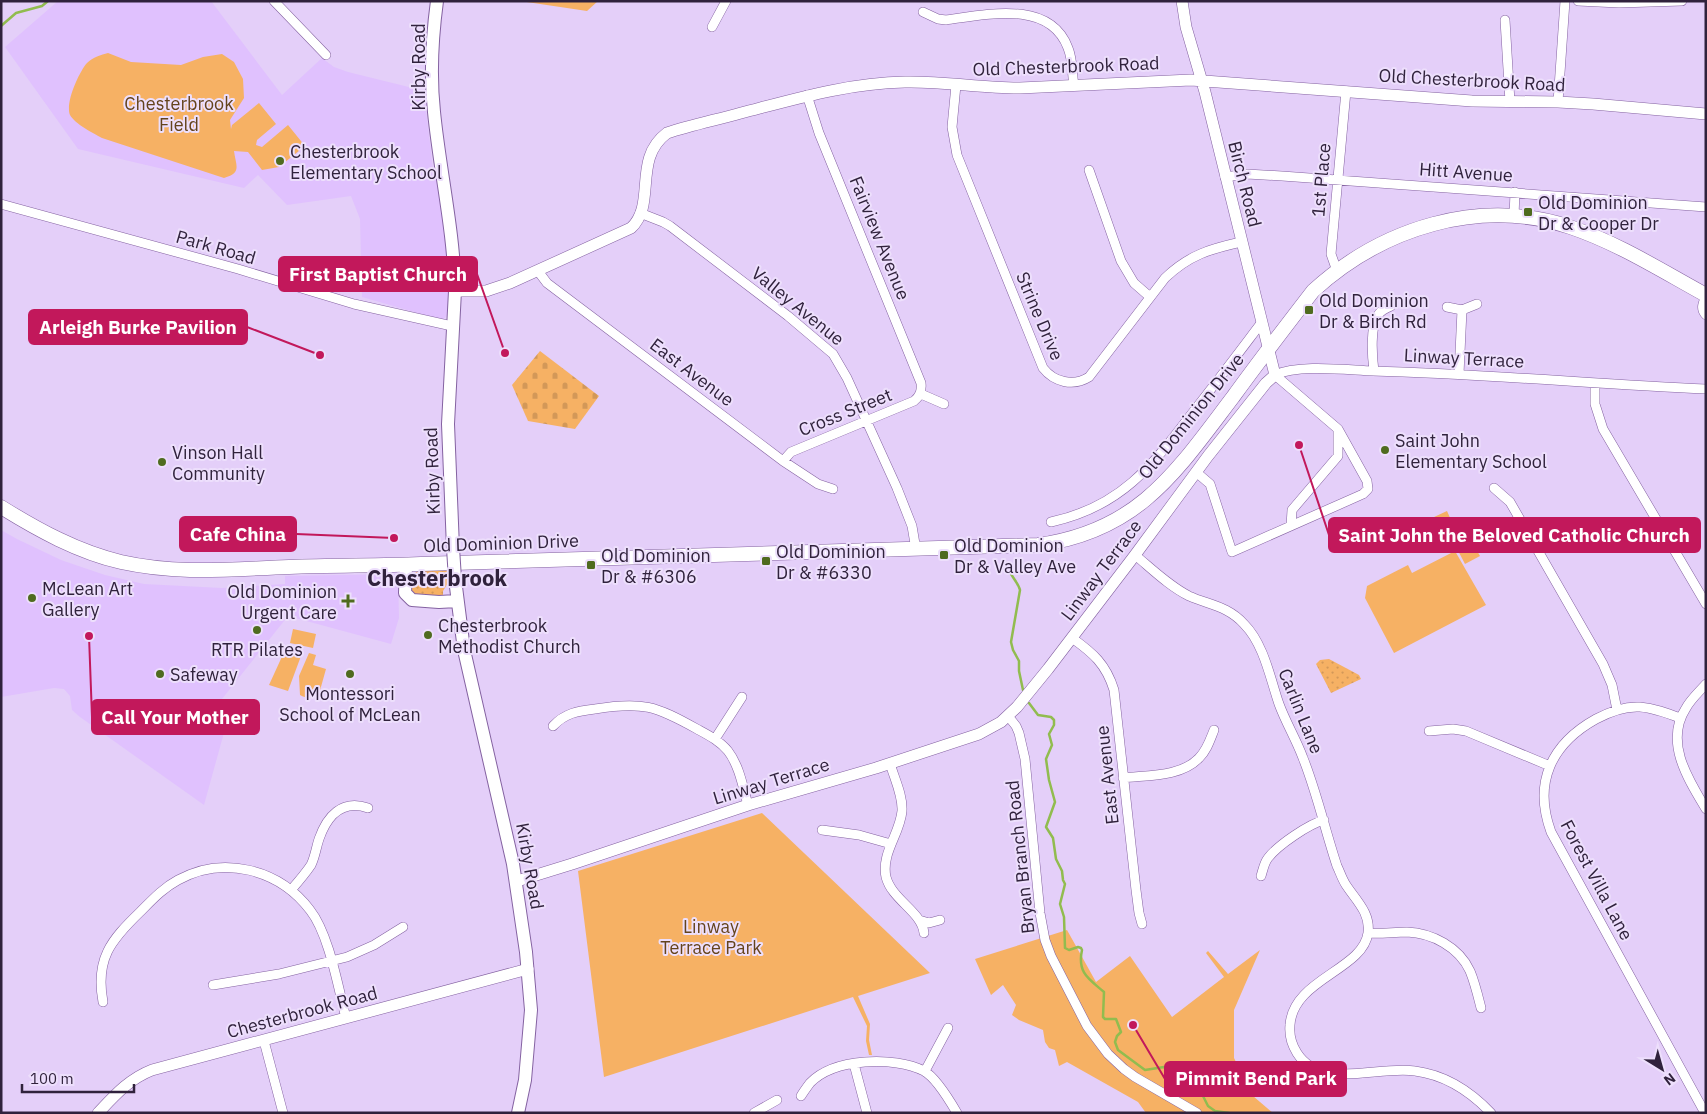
<svg xmlns="http://www.w3.org/2000/svg" width="1707" height="1114" font-family="'IBM Plex Sans',sans-serif">
<defs>
<pattern id="grass-dots" width="8" height="8" patternUnits="userSpaceOnUse" patternTransform="scale(1.25)"><rect width="8" height="8" fill="#f6b164"/><path d="M2 2h.1M6 6h.1" fill="none" stroke="#d39858" stroke-width="1.8" stroke-linecap="round"/></pattern>
<pattern id="forest-firs" width="22" height="20" patternUnits="userSpaceOnUse" patternTransform="scale(1.25)"><rect width="22" height="20" fill="#f6b164"/><path d="M5 1l3.5 6h-7zM16 11l3.5 6h-7z" fill="#d39858"/></pattern>
<pattern id="cemetery-stones" width="16" height="16" patternUnits="userSpaceOnUse" patternTransform="scale(1.25)"><rect width="16" height="16" fill="#f6b164"/><path d="M2 7V4a2 2 0 0 1 4 0v3zM10 15v-3a2 2 0 0 1 4 0v3z" fill="#d39858"/></pattern>
</defs>
<rect width="100%" height="100%" fill="#e4cff9"/>
<path fill="#e0c1fe" d="M 58,1 L 211,1 L 282,95 L 322,58 L 334,67 L 348,72 L 421,90 L 424,93 L 434,177 L 441,176 L 453,265 L 451,313 L 442,320 L 362,297 L 360,219 L 351,196 L 287,205 L 258,175 L 244,188 L 78,149 L 5,47 Z
M 1,530 L 17,539 L 61,560 L 105,575 L 144,584 L 222,588 L 285,584 L 285,576 L 398,574 L 399,618 L 391,644 L 288,616 L 218,704 L 230,711 L 204,805 L 80,717 L 72,710 L 70,696 L 64,689 L 54,688 L 1,697 Z"/>
<path fill="url(#grass-dots)" d="M 447,568 L 448,583 L 443,591 L 443,595 L 437,597 L 416,596 L 411,590 C 411,586 411,581 412,577 C 415,567 438,569 447,568 Z
M 1329,659 L 1359,675 L 1361,679 L 1331,693 L 1316,664 L 1320,660 Z"/>
<path fill="url(#forest-firs)" d="M 420,579 L 435,579 L 438,582 L 439,585 L 434,588 L 425,586 L 418,587 L 415,584 L 415,582 Z"/>
<path fill="url(#cemetery-stones)" d="M 540,351 L 599,396 L 575,429 L 528,421 L 512,385 Z"/>
<path fill="#f6b164" d="M 520,1 L 598,1 L 587,11 Z
M 108,53 L 131,62 L 181,65 L 203,57 L 222,54 L 234,62 L 243,79 L 244,98 L 230,120 L 231,129 L 232,125 L 259,103 L 276,124 L 257,140 L 256,145 L 262,147 L 288,125 L 305,146 L 279,167 L 262,170 L 248,152 L 234,151 C 236,166 242,173 224,178 L 102,138 C 93,133 75,124 70,115 C 65,103 79,72 87,63 C 93,57 101,55 108,53 Z
M 1447,511 L 1455,529 L 1422,544 L 1419,538 L 1411,541 L 1406,530 Z
M 1467,533 L 1480,556 L 1465,564 L 1453,541 Z
M 1455,551 L 1486,605 L 1394,653 L 1365,598 L 1367,586 L 1408,565 L 1412,573 Z
M 293,629 L 316,634 L 313,648 L 290,643 Z
M 285,650 L 301,656 L 288,691 L 269,685 Z
M 309,653 L 316,655 L 313,665 L 326,669 L 319,694 C 311,698 308,699 300,695 L 299,676 Z
M 762,813 L 930,973 L 858,996 L 870,1024 L 869,1040 L 872,1055 L 869,1055 L 866,1041 L 867,1026 L 853,997 L 604,1077 L 578,871 Z
M 1067,930 L 1096,982 L 1130,956 L 1172,1017 L 1224,977 L 1206,953 L 1208,951 L 1228,974 L 1260,950 L 1234,1010 L 1234,1058 L 1253,1096 L 1273,1113 L 1146,1113 L 1138,1102 L 1067,1062 L 1059,1066 L 1055,1050 L 1049,1048 L 1045,1042 L 1043,1030 L 1019,1020 L 1012,1015 L 1016,1005 L 1003,985 L 991,995 L 975,959 Z"/>
<g fill="none" stroke-linecap="round" stroke-linejoin="round">
<path stroke="#91bc4f" stroke-width="2.5" d="M 1,26 L 16,13 L 42,6 L 48,1
M 1007,563 C 1007,573 1018,581 1020,590 L 1011,642 L 1013,650 L 1019,661 L 1019,671 L 1023,690
M 1029,703 L 1038,715 L 1051,717 L 1054,720 L 1054,725 L 1049,734 L 1052,745 L 1046,759 L 1049,780 L 1055,802 L 1046,827 L 1053,838 L 1056,859 L 1062,871 L 1063,880 L 1065,884 L 1060,904 L 1064,917 L 1065,948 L 1069,950 L 1078,947 L 1081,948 L 1082,950 C 1077,973 1089,979 1104,992 L 1103,1017 L 1105,1019 L 1116,1019 L 1121,1032 L 1117,1036 L 1115,1042 L 1118,1050 L 1145,1070 L 1164,1067 C 1169,1072 1176,1077 1183,1078 C 1190,1080 1195,1077 1201,1081 L 1200,1090 L 1208,1106 L 1215,1111 L 1229,1113"/>
<defs>
<path id="minor" d="M 274,1 L 326,55
M 1578,1 L 1619,3 L 1682,1
M 923,12 L 938,19 L 946,20 C 988,14 1050,0 1068,48 C 1073,60 1072,74 1074,86
M 1505,20 L 1510,102
M 712,27 L 726,1
M 956,85 L 952,127 L 957,155 L 1043,368 C 1054,382 1073,387 1089,377 L 1165,278 C 1189,255 1210,249 1241,242
M 1558,102 L 1565,1
M 1089,170 L 1121,261 L 1134,283 L 1150,297
M 1225,177 L 1247,174 L 1282,176 L 1706,207
M 1,204 L 238,269 L 354,304 L 452,326
M 640,213 L 663,222 L 670,226 L 788,316 L 833,354 L 847,378 L 897,488 L 912,526 L 916,550
M 1514,216 L 1515,192
M 538,271 L 547,283 L 783,461 L 818,484 L 833,489
M 1337,271 L 1331,254 L 1346,91
M 1706,296 C 1703,303 1700,309 1706,315
M 1447,307 L 1462,310 L 1477,304
M 1374,371 C 1372,356 1370,327 1378,315 C 1381,310 1386,308 1391,306
M 1459,374 L 1462,310
M 1595,384 L 1595,404 L 1603,429 L 1706,604
M 921,394 L 944,404
M 783,461 L 791,452 L 914,401 C 920,396 922,391 921,383 L 819,133 L 807,95
M 1196,472 L 1210,484 L 1232,552 L 1363,494 L 1368,489 L 1367,481 L 1338,429 L 1275,375 C 1299,364 1346,370 1373,371 C 1484,374 1595,384 1706,389
M 1494,488 L 1510,502 L 1603,664 L 1612,685 L 1617,710
M 1051,522 C 1124,506 1154,463 1197,407 C 1219,379 1240,351 1262,322
M 1291,526 L 1292,510 L 1338,456 L 1338,430
M 1135,555 C 1152,569 1169,586 1189,596 C 1209,605 1228,606 1244,624 C 1264,644 1270,678 1279,704 C 1286,723 1296,739 1303,758 C 1317,793 1325,830 1337,866 C 1340,872 1342,879 1346,885 C 1355,899 1371,913 1368,933 C 1363,970 1293,979 1290,1025 C 1289,1035 1292,1045 1297,1053 C 1321,1091 1379,1065 1415,1071 C 1446,1075 1470,1091 1491,1113
M 1072,638 C 1093,653 1106,664 1114,690 L 1136,890 L 1139,913 L 1142,924
M 1706,684 C 1699,692 1691,699 1686,708 C 1664,742 1688,779 1706,809
M 1008,716 L 1016,726 L 1019,733 L 1025,759 L 1040,913 L 1045,940 L 1051,956 L 1087,1026 L 1108,1054 L 1124,1069 L 1135,1077 L 1197,1113
M 1680,718 C 1667,713 1654,708 1640,707 C 1624,706 1609,712 1596,719 C 1551,744 1533,783 1551,832 L 1705,1113
M 553,726 C 565,713 578,711 595,709 C 642,701 656,706 697,729 C 708,735 720,741 728,751 C 739,765 743,787 748,805
M 1429,731 L 1453,729 L 1466,731 L 1550,766
M 715,739 L 742,697
M 890,763 C 894,778 903,795 902,811 C 900,834 881,853 886,877 C 892,900 922,912 924,933
M 1123,778 C 1148,775 1181,777 1199,758 C 1207,750 1210,740 1214,730
M 822,830 L 859,835 L 891,844
M 1261,876 C 1263,870 1264,863 1268,858 C 1278,845 1309,824 1324,820
M 291,890 C 298,882 305,874 311,865 C 315,857 316,848 319,839 C 327,816 342,799 368,808
M 919,920 L 929,923 L 940,920
M 1368,933 C 1381,934 1394,932 1407,932 C 1432,933 1459,947 1470,971 C 1475,983 1478,996 1481,1008
M 213,985 L 279,974 L 347,957 L 374,945 L 403,927
M 103,1002 C 95,959 111,940 140,912 C 152,900 163,888 178,880 C 223,855 279,869 310,910 C 329,934 338,987 346,1018
M 264,1041 L 283,1113
M 854,1064 L 867,1113
M 925,1071 L 948,1028
M 801,1096 C 804,1091 807,1087 810,1083 C 834,1058 894,1056 924,1071 C 935,1077 950,1101 957,1113
M 754,1113 L 777,1100"/>
<path id="tertiary" d="M 455,291 L 486,291 L 510,283 L 631,228 C 657,204 632,159 667,133 C 691,125 716,120 741,113 C 795,99 848,83 905,82 C 943,81 981,88 1020,88 L 1191,80 L 1472,101 L 1558,102 L 1593,104 L 1706,114
M 517,881 L 572,864 L 748,805 L 876,768 L 979,734 L 1001,722 L 1017,707 L 1048,669 L 1135,555 L 1208,456 L 1266,383 L 1275,375 L 1205,92 L 1186,27 L 1182,1
M 98,1113 C 115,1095 129,1079 152,1070 L 528,969"/>
<path id="secondary" d="M 437,1 C 432,38 430,75 434,112 C 440,172 454,231 455,291 L 448,424 L 453,548
M 406,565 L 405,593 L 412,600 L 439,602 L 457,601
M 455,579 L 464,650 L 513,864 L 526,952 L 531,1010 L 525,1080 L 518,1113"/>
<path id="primary" d="M 1,507 C 38,530 78,552 121,562 C 180,575 230,569 289,567 C 333,565 377,566 421,564 C 626,559 832,553 1038,545 C 1139,531 1176,472 1233,397 C 1259,361 1286,326 1313,291 C 1382,228 1479,197 1570,227 C 1618,243 1662,271 1706,295"/>
</defs>
<use href="#minor" stroke="#8462a1" stroke-width="10"/>
<use href="#tertiary" stroke="#8462a1" stroke-width="12"/>
<use href="#secondary" stroke="#8462a1" stroke-width="14"/>
<use href="#primary" stroke="#8462a1" stroke-width="15"/>
<use href="#minor" stroke="#fff" stroke-width="9"/>
<use href="#tertiary" stroke="#fff" stroke-width="11"/>
<use href="#secondary" stroke="#fff" stroke-width="12"/>
<use href="#primary" stroke="#fff" stroke-width="14"/>
<defs>
<path id="secondary-bridge" d="M 453,548 L 455,579"/>
</defs>
<use href="#secondary-bridge" stroke="#8462a1" stroke-width="14" stroke-linecap="butt"/>
<use href="#secondary-bridge" stroke="#fff" stroke-width="12"/>
</g>
<g fill="#4f6b1f" stroke="#eddffc" stroke-width="2">
<circle cx="280" cy="161" r="5"/>
<rect x="1523" y="207" width="10" height="10" rx="2.5"/>
<rect x="1304" y="305" width="10" height="10" rx="2.5"/>
<circle cx="1385" cy="450" r="5"/>
<circle cx="162" cy="462" r="5"/>
<rect x="939" y="550" width="10" height="10" rx="2.5"/>
<rect x="761" y="556" width="10" height="10" rx="2.5"/>
<rect x="586" y="560" width="10" height="10" rx="2.5"/>
<circle cx="32" cy="598" r="5"/>
<path d="M345.5 593.5h5v5h5v5h-5v5h-5v-5h-5v-5h5z"/>
<circle cx="257" cy="630" r="5"/>
<circle cx="428" cy="635" r="5"/>
<circle cx="160" cy="674" r="5"/>
<circle cx="350" cy="674" r="5"/>
</g>
<g text-anchor="middle" dominant-baseline="central" stroke-width="4" stroke-linejoin="round" paint-order="stroke">
<g font-size="18" fill="#30223c" stroke="#eddffc">
<text transform="translate(1066 66) rotate(-2)">Old Chesterbrook Road</text>
<text transform="translate(418 67) rotate(-90)">Kirby Road</text>
<text transform="translate(1472 80) rotate(3)">Old Chesterbrook Road</text>
<text transform="translate(1466 172) rotate(4)">Hitt Avenue</text>
<text transform="translate(1321 180) rotate(-85)">1st Place</text>
<text transform="translate(1245 184) rotate(76)">Birch Road</text>
<text transform="translate(880 238) rotate(68)">Fairview Avenue</text>
<text transform="translate(216 247) rotate(16)">Park Road</text>
<text transform="translate(798 306) rotate(39)">Valley Avenue</text>
<text transform="translate(1040 316) rotate(67)">Strine Drive</text>
<text transform="translate(1464 358) rotate(3)">Linway Terrace</text>
<text transform="translate(692 372) rotate(37)">East Avenue</text>
<text transform="translate(845 412) rotate(-22)">Cross Street</text>
<text transform="translate(1191 416) rotate(-51)">Old Dominion Drive</text>
<text transform="translate(432 471) rotate(-92)">Kirby Road</text>
<text transform="translate(501 543) rotate(-2)">Old Dominion Drive</text>
<text transform="translate(1101 570) rotate(-53)">Linway Terrace</text>
<text transform="translate(1301 711) rotate(68)">Carlin Lane</text>
<text transform="translate(1107 775) rotate(-96)">East Avenue</text>
<text transform="translate(771 781) rotate(-17)">Linway Terrace</text>
<text transform="translate(1020 857) rotate(-96)">Bryan Branch Road</text>
<text transform="translate(530 866) rotate(80)">Kirby Road</text>
<text transform="translate(1597 880) rotate(62)">Forest Villa Lane</text>
<text transform="translate(302 1012) rotate(-15)">Chesterbrook Road</text>
</g>
<g font-size="18" fill="#64431c" stroke="#eddffc">
<text x="179" y="103">Chesterbrook<tspan x="179" dy="21">Field</tspan></text>
<text x="711" y="926">Linway<tspan x="711" dy="21">Terrace Park</tspan></text>
</g>
<g font-size="18" fill="#30223c" stroke="#eddffc" text-anchor="start">
<text x="290" y="151">Chesterbrook<tspan x="290" dy="21">Elementary School</tspan></text>
<text x="1538" y="202">Old Dominion<tspan x="1538" dy="21">Dr &amp; Cooper Dr</tspan></text>
<text x="1319" y="300">Old Dominion<tspan x="1319" dy="21">Dr &amp; Birch Rd</tspan></text>
<text x="1395" y="440">Saint John<tspan x="1395" dy="21">Elementary School</tspan></text>
<text x="172" y="452">Vinson Hall<tspan x="172" dy="21">Community</tspan></text>
<text x="954" y="545">Old Dominion<tspan x="954" dy="21">Dr &amp; Valley Ave</tspan></text>
<text x="776" y="551">Old Dominion<tspan x="776" dy="21">Dr &amp; #6330</tspan></text>
<text x="601" y="555">Old Dominion<tspan x="601" dy="21">Dr &amp; #6306</tspan></text>
<text x="42" y="588">McLean Art<tspan x="42" dy="21">Gallery</tspan></text>
<text x="337" y="591" text-anchor="end">Old Dominion<tspan x="337" dy="21">Urgent Care</tspan></text>
<text x="438" y="625">Chesterbrook<tspan x="438" dy="21">Methodist Church</tspan></text>
<text x="257" y="649" text-anchor="middle">RTR Pilates</text>
<text x="170" y="674">Safeway</text>
<text x="350" y="693" text-anchor="middle">Montessori<tspan x="350" dy="21">School of McLean</tspan></text>
</g>
<g font-size="22" font-weight="bold" fill="#30223c" stroke="#eddffc">
<text x="437" y="577">Chesterbrook</text>
</g>
</g>
<path fill="none" stroke="#c2185b" stroke-width="2" d="M505 353L477 274M320 355L247 327M394 538L296 534M1299 445L1329 535M89 636L92 717M1133 1025L1165 1079"/>
<g fill="#c2185b" stroke="#eddffc" stroke-width="2">
<circle cx="505" cy="353" r="5"/>
<circle cx="320" cy="355" r="5"/>
<circle cx="394" cy="538" r="5"/>
<circle cx="1299" cy="445" r="5"/>
<circle cx="89" cy="636" r="5"/>
<circle cx="1133" cy="1025" r="5"/>
</g>
<g fill="#c2185b" stroke="#c2185b" stroke-width="2">
<rect x="279" y="257" width="198" height="34" rx="5"/>
<rect x="29" y="310" width="218" height="34" rx="5"/>
<rect x="180" y="517" width="116" height="34" rx="5"/>
<rect x="1329" y="518" width="371" height="34" rx="5"/>
<rect x="92" y="700" width="167" height="34" rx="5"/>
<rect x="1165" y="1062" width="181" height="34" rx="5"/>
</g>
<g font-size="19" text-anchor="middle" font-weight="bold" fill="#fff">
<text x="378" y="281">First Baptist Church</text>
<text x="138" y="334">Arleigh Burke Pavilion</text>
<text x="238" y="541">Cafe China</text>
<text x="1514" y="542">Saint John the Beloved Catholic Church</text>
<text x="175" y="724">Call Your Mother</text>
<text x="1256" y="1085">Pimmit Bend Park</text>
</g>
<rect width="1707" height="1114" fill="none" stroke="#30223c" stroke-width="5"/>
<g transform="translate(1662 1069) rotate(143)" stroke="#eddffc" stroke-width="4" paint-order="stroke">
<path d="M0-4L9 19L0 12L-9 19Z" fill="#30223c"/>
<text y="-8" font-size="14" font-weight="bold" text-anchor="middle" fill="#30223c">N</text>
</g>
<path d="M22 1084v8h112v-8" fill="none" stroke="#30223c" stroke-width="2.5"/>
<text x="30" y="1084" font-size="15" fill="#30223c" stroke="#eddffc" stroke-width="4" paint-order="stroke">100 m</text>
</svg>
